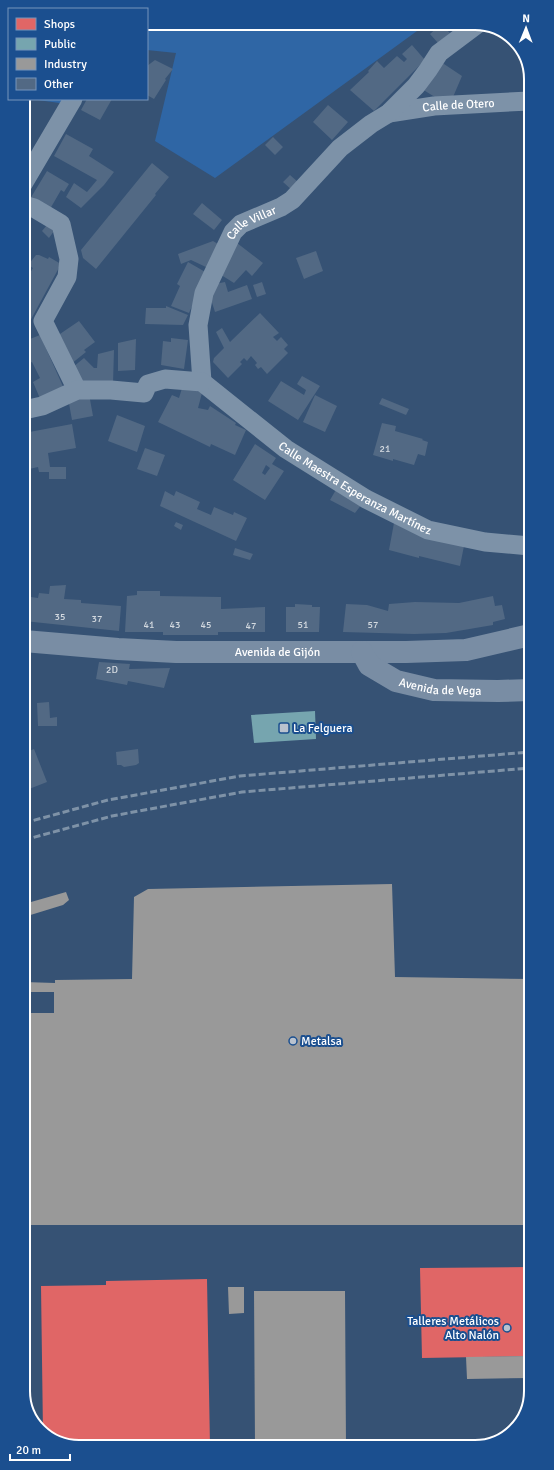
<svg xmlns="http://www.w3.org/2000/svg" width="554" height="1470" font-family="Signika,sans-serif">
<rect width="100%" height="100%" fill="#365274"/>
<path fill="#2f66a5" d="M 147,23 L 428,23 L 215,178 L 155,141 L 176,53 L 147,50 Z
M 30,99 L 69,99 L 67,104 Z"/>
<path fill="#e06666" d="M 531,1267 L 531,1356 L 422,1358 L 420,1268 Z
M 207,1279 L 210,1446 L 75,1447 L 43,1433 L 41,1286 L 106,1285 L 106,1281 Z"/>
<path fill="#76a5af" d="M 315,711 L 316,739 L 254,743 L 251,715 Z"/>
<path fill="#999" d="M 392,884 L 395,977 L 530,979 L 531,1225 L 25,1225 L 24,1013 L 54,1013 L 54,992 L 24,992 L 24,982 L 55,983 L 55,980 L 132,979 L 134,897 L 148,889 Z
M 66,892 L 69,900 L 63,905 L 24,917 L 24,904 Z
M 228,1287 L 244,1287 L 244,1313 L 229,1314 Z
M 254,1291 L 345,1291 L 346,1446 L 255,1446 Z
M 531,1356 L 531,1378 L 467,1379 L 466,1357 Z"/>
<path fill="#526984" fill-rule="evenodd" d="M 441,24 L 450,33 L 438,43 L 430,34 Z
M 412,45 L 425,60 L 374,111 L 350,90 L 369,72 L 368,71 L 377,61 L 384,68 L 397,56 L 404,62 L 407,59 L 402,54 Z
M 155,60 L 173,69 L 165,79 L 166,80 L 154,99 L 147,95 L 147,66 Z
M 441,62 L 462,76 L 453,97 L 438,99 L 422,89 Z
M 87,99 L 112,99 L 100,120 L 81,110 Z
M 328,105 L 348,122 L 332,140 L 313,122 Z
M 525,124 L 529,124 L 529,139 Z
M 66,134 L 93,149 L 89,156 L 114,172 L 104,185 L 81,208 L 66,197 L 74,183 L 87,192 L 97,180 L 54,156 Z
M 273,137 L 283,147 L 275,155 L 265,145 Z
M 23,144 L 28,147 L 23,156 Z
M 152,163 L 169,177 L 155,194 L 156,195 L 96,269 L 83,258 L 81,250 Z
M 47,171 L 69,184 L 64,192 L 61,190 L 50,209 L 30,199 Z
M 290,175 L 299,183 L 293,191 L 283,182 Z
M 202,203 L 222,220 L 214,230 L 193,214 Z
M 47,225 L 54,231 L 49,238 L 42,231 Z
M 213,241 L 218,244 L 208,268 L 191,260 L 181,264 L 178,254 Z
M 237,243 L 263,263 L 252,276 L 246,270 L 234,283 L 218,273 Z
M 316,251 L 323,271 L 304,279 L 296,258 Z
M 36,255 L 39,255 L 48,259 L 49,257 L 61,264 L 29,323 L 23,320 L 23,284 L 33,268 L 28,265 Z
M 188,262 L 207,273 L 189,313 L 171,306 L 180,286 L 177,284 Z
M 225,282 L 228,292 L 247,285 L 252,299 L 215,312 L 208,290 L 210,285 Z
M 262,282 L 266,294 L 257,297 L 253,285 Z
M 166,306 L 188,315 L 183,325 L 145,324 L 146,308 L 166,308 Z
M 260,313 L 279,333 L 273,337 L 277,341 L 281,337 L 288,345 L 284,349 L 288,353 L 267,374 L 261,367 L 258,369 L 255,365 L 257,363 L 251,356 L 247,361 L 244,358 L 240,362 L 242,364 L 228,378 L 213,362 L 214,358 L 224,348 L 216,332 L 222,328 L 230,342 Z
M 79,321 L 95,342 L 84,350 L 86,352 L 71,364 L 57,336 Z
M 23,328 L 28,330 L 27,332 L 30,339 L 40,335 L 65,391 L 41,401 L 33,382 L 40,378 L 32,362 L 25,365 L 24,362 Z
M 171,338 L 188,340 L 184,369 L 161,365 L 163,341 L 171,342 Z
M 136,339 L 135,370 L 118,371 L 118,343 Z
M 114,350 L 113,384 L 77,381 L 73,367 L 84,358 L 94,368 L 97,368 L 98,354 Z
M 302,376 L 320,386 L 298,420 L 268,401 L 281,381 L 304,395 L 306,390 L 297,384 Z
M 183,385 L 202,393 L 198,408 L 208,410 L 210,406 L 236,423 L 235,425 L 246,430 L 235,455 L 211,444 L 210,447 L 158,422 L 172,395 L 179,398 Z
M 89,394 L 93,416 L 72,420 L 68,398 Z
M 315,395 L 337,406 L 325,432 L 303,422 Z
M 382,398 L 409,409 L 406,415 L 379,404 Z
M 117,415 L 145,426 L 137,452 L 108,441 Z
M 382,423 L 396,426 L 395,431 L 423,439 L 422,440 L 428,442 L 425,456 L 418,454 L 414,465 L 393,459 L 393,461 L 373,455 Z
M 72,424 L 76,448 L 48,453 L 50,467 L 66,467 L 66,479 L 49,479 L 49,472 L 39,472 L 38,467 L 29,469 L 27,457 L 24,458 L 24,433 Z
M 255,444 L 276,458 L 272,464 L 284,471 L 265,500 L 233,480 ZM 266,465 L 270,468 L 265,475 L 262,473 Z
M 145,448 L 165,455 L 157,476 L 137,469 Z
M 337,488 L 362,504 L 355,513 L 330,500 Z
M 165,491 L 174,496 L 176,491 L 200,502 L 197,509 L 211,515 L 214,507 L 233,515 L 234,512 L 247,518 L 236,541 L 160,506 Z
M 176,522 L 183,525 L 181,530 L 174,526 Z
M 394,523 L 464,546 L 460,566 L 419,556 L 419,558 L 389,550 Z
M 235,548 L 253,554 L 250,560 L 233,555 Z
M 66,585 L 64,599 L 81,600 L 81,603 L 121,606 L 119,631 L 24,621 L 24,596 L 38,598 L 39,593 L 49,594 L 50,586 Z
M 137,591 L 160,591 L 160,596 L 221,597 L 221,609 L 265,607 L 265,632 L 218,632 L 218,635 L 163,635 L 163,632 L 125,632 L 127,596 L 137,595 Z
M 493,596 L 495,606 L 502,605 L 505,619 L 493,622 L 493,625 L 446,633 L 414,634 L 343,632 L 346,604 L 367,605 L 388,611 L 389,604 L 415,602 L 459,603 Z
M 295,604 L 312,605 L 312,607 L 320,607 L 319,632 L 286,632 L 286,607 L 295,607 Z
M 99,662 L 130,664 L 129,669 L 170,668 L 164,688 L 128,681 L 127,685 L 96,679 Z
M 49,702 L 50,718 L 57,717 L 57,726 L 38,726 L 37,703 Z
M 34,749 L 47,782 L 24,791 L 24,753 Z
M 138,749 L 139,763 L 136,765 L 124,767 L 121,765 L 117,765 L 116,752 Z"/>
<g fill="none" stroke-linecap="round" stroke-linejoin="round">
<g stroke="#7d92a8" stroke-width="19">
<path id="s1" d="M 389,113 L 434,106 L 529,101"/>
<path d="M 23,184 L 73,99"/>
<path d="M 23,205 L 34,208 L 61,224 L 69,259 L 67,277 L 43,321 L 77,390"/>
<path id="s2" d="M 202,382 L 198,325 L 204,293 L 233,232 L 241,224 L 281,207 L 292,200 L 340,148 L 371,124 L 389,113 L 416,86 L 428,70 L 439,53 L 479,23"/>
<path id="s3" d="M 202,382 L 286,449 L 366,499 L 428,530 L 485,542 L 530,546"/>
<path d="M 24,410 L 42,406 L 77,390 L 111,390 L 144,393 L 148,384 L 165,379 L 202,382"/>
</g>
<g stroke="#798da4" stroke-width="22">
<path id="s4" d="M 24,641 L 118,649 L 176,652 L 406,652 L 466,650 L 530,635"/>
<path id="s5" d="M 362,652 L 369,665 L 396,681 L 434,690 L 498,691 L 530,690"/>
</g>
<path stroke="#7e92a7" stroke-width="3" stroke-dasharray="7 3" stroke-linecap="butt" d="M 24,823 L 108,800 L 240,776 L 530,752
M 24,840 L 112,816 L 242,792 L 530,768"/>
</g>
<g fill="#b9c2ce" stroke="#1b4f8f" stroke-width="1.5">
<rect x="279" y="723" width="10" height="10" rx="2"/>
<circle cx="293" cy="1041" r="4"/>
<circle cx="507" cy="1328" r="4"/>
</g>
<g text-anchor="middle" dominant-baseline="central" stroke-width="4" stroke-linejoin="round" paint-order="stroke">
<g font-size="10" fill="#d4dae0">
<text x="385" y="449">21</text>
<text x="60" y="617">35</text>
<text x="97" y="619">37</text>
<text x="149" y="625">41</text>
<text x="175" y="625">43</text>
<text x="206" y="625">45</text>
<text x="303" y="625">51</text>
<text x="373" y="625">57</text>
<text x="251" y="626">47</text>
<text x="112" y="670">2D</text>
</g>
<g font-size="12" fill="#fff" stroke="#1b4f8f">
<text stroke="none"><textPath href="#s1" startOffset="70">Calle de Otero</textPath></text>
<text stroke="none"><textPath href="#s2" startOffset="178">Calle Villar</textPath></text>
<text stroke="none"><textPath href="#s3" startOffset="187">Calle Maestra Esperanza Martínez</textPath></text>
<text stroke="none"><textPath href="#s4" startOffset="254">Avenida de Gijón</textPath></text>
<text stroke="none"><textPath href="#s5" startOffset="91">Avenida de Vega</textPath></text>
</g>
<g font-size="12" fill="#fff" stroke="#1b4f8f" text-anchor="start">
<text x="293" y="728">La Felguera</text>
<text x="301" y="1041">Metalsa</text>
<text x="499" y="1321" text-anchor="end">Talleres Metálicos<tspan x="499" dy="14">Alto Nalón</tspan></text>
</g>
</g>
<path d="M0 0H554V1470H0ZM79 30H475A49 49 0 0 1 524 79V1391A49 49 0 0 1 475 1440H79A49 49 0 0 1 30 1391V79A49 49 0 0 1 79 30Z" fill="#1b4f8f" fill-rule="evenodd"/>
<path fill="none" stroke="#fff" stroke-width="2" d="M79 30H475A49 49 0 0 1 524 79V1391A49 49 0 0 1 475 1440H79A49 49 0 0 1 30 1391V79A49 49 0 0 1 79 30Z"/>
<rect x="8" y="8" width="140" height="92" fill="#1b4f8f" stroke="#7695bc"/>
<rect x="16" y="18" width="20" height="12" fill="#e06666" stroke="#7695bc"/>
<text x="44" y="28" font-size="12" fill="#ffffff">Shops</text>
<rect x="16" y="38" width="20" height="12" fill="#76a5af" stroke="#7695bc"/>
<text x="44" y="48" font-size="12" fill="#ffffff">Public</text>
<rect x="16" y="58" width="20" height="12" fill="#999999" stroke="#7695bc"/>
<text x="44" y="68" font-size="12" fill="#ffffff">Industry</text>
<rect x="16" y="78" width="20" height="12" fill="#526984" stroke="#7695bc"/>
<text x="44" y="88" font-size="12" fill="#ffffff">Other</text>
<g transform="translate(526 28) rotate(1)" stroke="#1b4f8f" stroke-width="3" paint-order="stroke">
<path d="M0-3L7 15L0 10L-7 15Z" fill="#ffffff"/>
<text y="-6" font-size="11" font-weight="bold" text-anchor="middle" fill="#ffffff">N</text>
</g>
<path d="M10 1454v6h60v-6" fill="none" stroke="#ffffff" stroke-width="2"/>
<text x="16" y="1454" font-size="12" fill="#ffffff" stroke="#1b4f8f" stroke-width="3" paint-order="stroke">20 m</text>
</svg>
